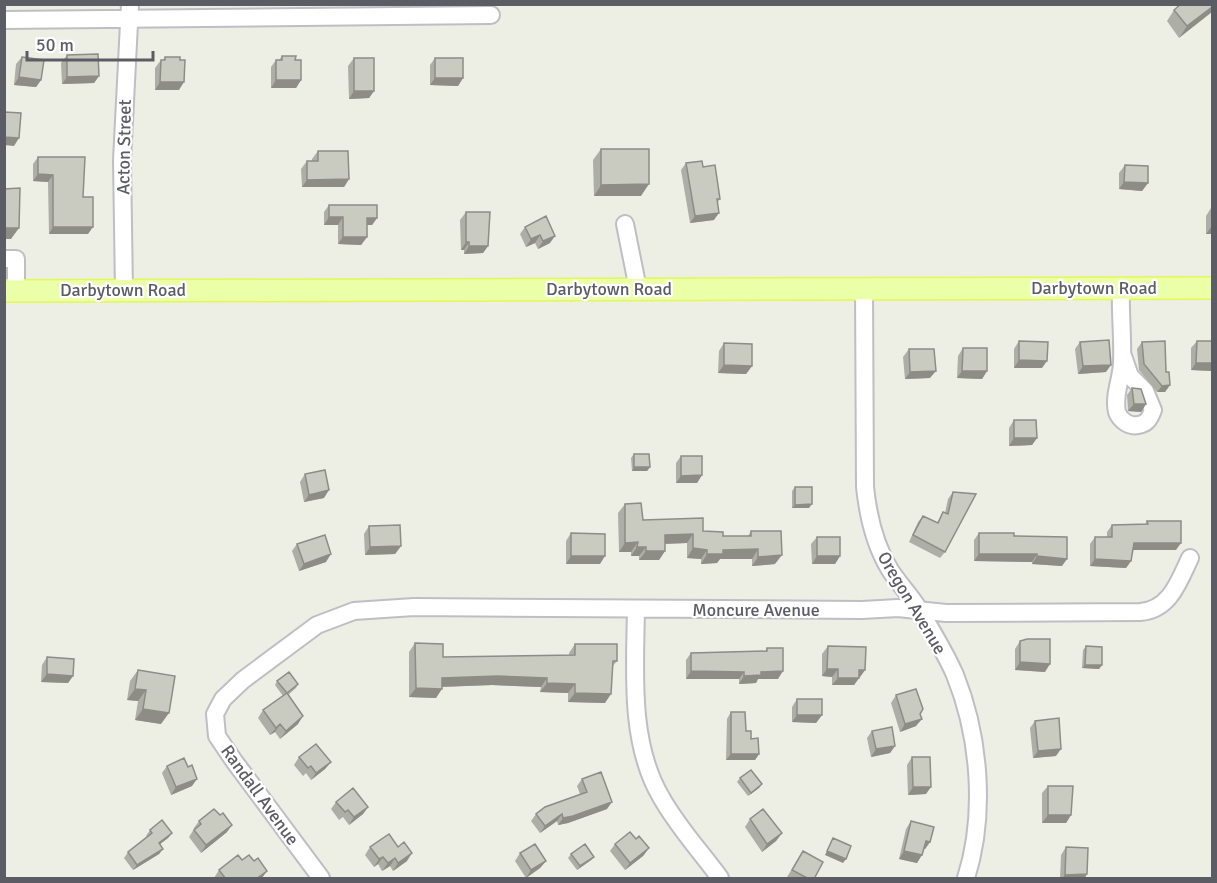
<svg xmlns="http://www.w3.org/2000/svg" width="1217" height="883" font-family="Signika,sans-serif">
<rect width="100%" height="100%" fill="#edefe4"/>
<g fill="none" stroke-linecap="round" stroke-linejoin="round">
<defs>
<path id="minor" d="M 4,20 L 491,15
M 625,224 L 638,289
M 4,259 L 16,259 L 16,291
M 864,287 L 865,487 C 868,516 874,544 890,570 C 899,584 911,596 920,611 C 932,631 946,654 955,675 C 980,737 986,815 966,878
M 1121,288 C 1120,312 1123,337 1122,362 C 1122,378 1113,395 1117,412 C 1120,420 1129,427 1138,425 C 1147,424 1150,418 1153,410 L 1145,391 L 1130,376 L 1123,356
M 124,290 L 122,160 L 130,4
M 636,609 C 635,670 629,743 661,797 C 677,826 701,852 720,878
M 321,878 L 234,761 L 217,736 L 215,714 L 223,699 L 243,680 L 317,625 L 354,611 L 414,607 L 862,610 L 898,608 L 946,613 L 1140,612 C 1170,610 1179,581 1190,558"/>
<path id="major" d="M 4,291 L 1212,288"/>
</defs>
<use href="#minor" stroke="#bebec5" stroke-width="20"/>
<use href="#major" stroke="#e4f755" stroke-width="24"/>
<use href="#minor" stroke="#fff" stroke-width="16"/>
<use href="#major" stroke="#ebffa9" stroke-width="21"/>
</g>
<path fill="#adaea5" d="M 1212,4 L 1179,38 L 1167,21 L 1174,10 Z
M 67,55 L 99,76 L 94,83 L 62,84 L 61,63 Z
M 282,56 L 295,60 L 301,80 L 296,88 L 271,88 L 271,67 L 276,60 L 279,60 Z
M 22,57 L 41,80 L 36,87 L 14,85 L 16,64 Z
M 165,57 L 179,90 L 155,90 L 155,68 L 161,60 L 163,60 Z
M 354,58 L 374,91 L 369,98 L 349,99 L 348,66 Z
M 435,58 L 463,78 L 458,86 L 430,85 L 430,65 Z
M 601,149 L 641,196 L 594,196 L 593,160 Z
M 318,151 L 349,179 L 344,187 L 302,187 L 301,169 L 307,161 L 312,161 L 312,159 Z
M 38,157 L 83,197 L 88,234 L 49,234 L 48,182 L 33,181 L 33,164 Z
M 686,163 L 703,167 L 720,199 L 717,203 L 714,220 L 690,223 L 681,170 Z
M 1125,165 L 1148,183 L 1142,191 L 1119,189 L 1119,173 Z
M 329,205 L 377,218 L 372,225 L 367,225 L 367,237 L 361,245 L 338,244 L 338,225 L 324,225 L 324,212 Z
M 1211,208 L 1212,234 L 1206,234 L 1206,216 Z
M 466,212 L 488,246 L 483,253 L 464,254 L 464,250 L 461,250 L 460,220 Z
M 546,216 L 550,243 L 538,249 L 535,243 L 526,247 L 520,234 L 525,227 Z
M 1019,341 L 1042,368 L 1014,368 L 1014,349 Z
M 1197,341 L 1212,341 L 1212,371 L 1191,370 L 1191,348 Z
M 1080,342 L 1106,372 L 1078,374 L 1075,349 Z
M 1142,342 L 1166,372 L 1170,385 L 1165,392 L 1157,392 L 1139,370 L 1137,349 Z
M 724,343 L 752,366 L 746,374 L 718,373 L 719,351 Z
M 963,348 L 987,371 L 982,379 L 957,378 L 958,356 Z
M 909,349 L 930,378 L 905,379 L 903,357 Z
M 1132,388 L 1146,404 L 1141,412 L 1128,411 L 1127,395 Z
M 1014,420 L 1037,438 L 1032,445 L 1009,446 L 1009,428 Z
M 634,454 L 650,467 L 647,471 L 632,471 L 631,458 Z
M 681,456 L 702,475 L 697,483 L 676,483 L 676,463 Z
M 305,474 L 324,498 L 304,502 L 300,482 Z
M 795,487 L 809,508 L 792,508 L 792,491 Z
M 953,492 L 945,552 L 940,558 L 909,542 L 918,522 L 923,516 L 937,523 L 943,512 L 945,513 L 948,499 Z
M 625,504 L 643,520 L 723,536 L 748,536 L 751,531 L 775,564 L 752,566 L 752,559 L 720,559 L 717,563 L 701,564 L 701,559 L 687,558 L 687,543 L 665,544 L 665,551 L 659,560 L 639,560 L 639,556 L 631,556 L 631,552 L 619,552 L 618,513 Z
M 1147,521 L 1176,550 L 1133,550 L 1131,561 L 1126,568 L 1090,566 L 1090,544 L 1095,537 L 1107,537 L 1107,532 L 1112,525 L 1145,524 Z
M 369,526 L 401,546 L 395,554 L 365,555 L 364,534 Z
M 571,533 L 600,564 L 566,564 L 566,541 Z
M 979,533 L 1014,536 L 1062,566 L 1032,564 L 1032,562 L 974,561 L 974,540 Z
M 817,537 L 840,556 L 835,564 L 812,564 L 811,544 Z
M 297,544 L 326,562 L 299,571 L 292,551 Z
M 1020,641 L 1045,672 L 1015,670 L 1015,649 Z
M 415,643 L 443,657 L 569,655 L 569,653 L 575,644 L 617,661 L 612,667 L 605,703 L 568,702 L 568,693 L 540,692 L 541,687 L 492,685 L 442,687 L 436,698 L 409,697 L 409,652 Z
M 828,646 L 865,670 L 854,685 L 832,685 L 832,677 L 822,676 L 822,654 Z
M 1086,646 L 1102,665 L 1099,669 L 1082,668 L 1083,650 Z
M 767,648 L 778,679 L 758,679 L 756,683 L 739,684 L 739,679 L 686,679 L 686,660 L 691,653 L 765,651 Z
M 47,657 L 73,676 L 68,683 L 41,682 L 42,665 Z
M 138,670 L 161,724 L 135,720 L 138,701 L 127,700 L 130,681 Z
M 277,681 L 298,684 L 296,688 L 288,695 L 298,724 L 280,739 L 275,732 L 270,735 L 258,718 L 263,710 L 283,696 L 275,685 Z
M 896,695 L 920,714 L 916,726 L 900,732 L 891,703 Z
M 797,699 L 822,715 L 816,723 L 792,722 L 792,707 Z
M 731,712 L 746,731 L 759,754 L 755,760 L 726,760 L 727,719 Z
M 1035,721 L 1056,756 L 1033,758 L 1030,728 Z
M 872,731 L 895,746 L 890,753 L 871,757 L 867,738 Z
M 299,757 L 331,762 L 325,769 L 311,780 L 306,773 L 303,776 L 294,765 Z
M 912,757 L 926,794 L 908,795 L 907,765 Z
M 167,766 L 192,786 L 171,795 L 162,773 Z
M 740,778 L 762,784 L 759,788 L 748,796 L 737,782 Z
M 582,779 L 607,809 L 568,823 L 558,825 L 557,821 L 540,833 L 531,821 L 536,814 L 580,794 L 577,786 Z
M 1048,786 L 1071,815 L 1066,823 L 1042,823 L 1042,793 Z
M 336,802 L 368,807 L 363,814 L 349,825 L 343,817 L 339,820 L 331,809 Z
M 220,815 L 227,832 L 201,853 L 189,837 L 194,829 L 194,828 L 199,821 Z
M 750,819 L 782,833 L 776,841 L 762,852 L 745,827 Z
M 911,821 L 930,842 L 925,849 L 924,849 L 917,863 L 899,859 L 906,829 Z
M 150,830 L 172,833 L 168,838 L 160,844 L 163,849 L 159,854 L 133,870 L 124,858 L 128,852 L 147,837 L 146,836 Z
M 636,839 L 649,848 L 643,856 L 625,870 L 610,851 L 615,844 Z
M 370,847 L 407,861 L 393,871 L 390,866 L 382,871 L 378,864 L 374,867 L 365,855 Z
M 1066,847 L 1087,874 L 1084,879 L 1060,879 L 1061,855 Z
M 803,851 L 814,879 L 789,879 L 787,877 Z
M 520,853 L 546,861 L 540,868 L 526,878 L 515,861 Z
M 571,854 L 591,860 L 577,870 L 568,858 Z
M 242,860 L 254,861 L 267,871 L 261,879 L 215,879 L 214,878 L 219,870 Z"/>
<path fill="#8d8d86" d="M 1212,7 L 1212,12 L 1179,38 L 1187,26 Z
M 99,76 L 94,83 L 62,84 L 67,77 Z
M 19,77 L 41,80 L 36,87 L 14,85 Z
M 435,78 L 463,78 L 458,86 L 430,85 Z
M 276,80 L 301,80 L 296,88 L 271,88 Z
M 160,82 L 184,82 L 179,90 L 155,90 Z
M 354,91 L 374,91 L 369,98 L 349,99 Z
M 4,137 L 19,138 L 14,146 L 4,145 Z
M 38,174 L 53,175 L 48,182 L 33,181 Z
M 349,179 L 344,187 L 302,187 L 307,180 Z
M 1124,182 L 1148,183 L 1142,191 L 1119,189 Z
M 649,184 L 641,196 L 594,196 L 601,185 Z
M 719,213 L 714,220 L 690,223 L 695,216 Z
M 329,217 L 343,217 L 338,225 L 324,225 Z
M 367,218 L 377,218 L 372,225 L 361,225 Z
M 1212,226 L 1212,234 L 1206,234 Z
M 53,227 L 93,227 L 88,234 L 49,234 Z
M 4,228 L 19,228 L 11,239 L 4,239 Z
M 540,235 L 535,243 L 526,247 L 531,239 Z
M 555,236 L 550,243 L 538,249 L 543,241 Z
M 343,237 L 367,237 L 361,245 L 338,244 Z
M 466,242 L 469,242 L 464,250 L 461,250 Z
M 469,246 L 488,246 L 483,253 L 464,254 Z
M 1019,360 L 1047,361 L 1042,368 L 1014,368 Z
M 1196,363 L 1212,363 L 1212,371 L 1191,370 Z
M 724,365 L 752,366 L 746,374 L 718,373 Z
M 1111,365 L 1106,372 L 1078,374 L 1083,366 Z
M 936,371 L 930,378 L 905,379 L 910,372 Z
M 962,371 L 987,371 L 982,379 L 957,378 Z
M 1170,385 L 1165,392 L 1157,392 L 1162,386 Z
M 1134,404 L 1146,404 L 1141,412 L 1128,411 Z
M 1014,438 L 1037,438 L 1032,445 L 1009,446 Z
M 634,467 L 650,467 L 647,471 L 632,471 Z
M 702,475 L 697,483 L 676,483 L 681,476 Z
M 329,490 L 324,498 L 304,502 L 309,495 Z
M 812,504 L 809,508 L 792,508 L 795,505 Z
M 693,534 L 687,543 L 659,544 L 665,535 Z
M 638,542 L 631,552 L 619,552 L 625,543 Z
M 1134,543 L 1181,543 L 1176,550 L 1128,550 Z
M 401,546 L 395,554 L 365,555 L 370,547 Z
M 637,547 L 646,547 L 639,556 L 631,556 Z
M 693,548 L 707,550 L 701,559 L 687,558 Z
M 758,549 L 752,559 L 720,559 L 717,563 L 701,564 L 707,554 L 723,550 Z
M 646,551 L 665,551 L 659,560 L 639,560 Z
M 331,554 L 326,562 L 299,571 L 304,564 Z
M 979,554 L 1037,554 L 1032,562 L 974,561 Z
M 782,555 L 775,564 L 752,566 L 758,557 Z
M 571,556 L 605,556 L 600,564 L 566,564 Z
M 817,556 L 840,556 L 835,564 L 812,564 Z
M 1037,556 L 1067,559 L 1062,566 L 1032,564 Z
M 1095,559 L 1131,561 L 1126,568 L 1090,566 Z
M 1020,662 L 1050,664 L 1045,672 L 1015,670 Z
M 1085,665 L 1102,665 L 1099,669 L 1082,668 Z
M 827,669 L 838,669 L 832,677 L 822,676 Z
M 859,670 L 865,670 L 860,677 L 854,677 Z
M 691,671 L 744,672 L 739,679 L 686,679 Z
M 783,671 L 778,679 L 758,679 L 756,683 L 739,684 L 744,676 L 761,672 Z
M 47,674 L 73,676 L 68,683 L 41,682 Z
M 498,676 L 547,678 L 541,687 L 492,685 L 436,687 L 442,678 Z
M 838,678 L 859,678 L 854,685 L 832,685 Z
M 547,683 L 575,684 L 568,693 L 540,692 Z
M 416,688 L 442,689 L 436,698 L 409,697 Z
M 135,689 L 146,690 L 138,701 L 127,700 Z
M 575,693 L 611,694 L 605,703 L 568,702 Z
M 143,709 L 169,713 L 161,724 L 135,720 Z
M 797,715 L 822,715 L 816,723 L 792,722 Z
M 303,716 L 298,724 L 280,739 L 286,731 Z
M 922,719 L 916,726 L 900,732 L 905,724 Z
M 280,724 L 275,732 L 270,735 L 276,728 Z
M 895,746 L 890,753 L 871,757 L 876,749 Z
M 1061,749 L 1056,756 L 1033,758 L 1038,751 Z
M 731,754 L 759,754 L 755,760 L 726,760 Z
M 331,762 L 325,769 L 311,780 L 316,773 Z
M 197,779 L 192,786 L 171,795 L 176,787 Z
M 762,784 L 759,788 L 748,796 L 751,793 Z
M 913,787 L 931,787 L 926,794 L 908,795 Z
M 612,802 L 607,809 L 568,823 L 558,825 L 563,818 Z
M 368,807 L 363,814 L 349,825 L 354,817 Z
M 562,814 L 557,821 L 540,833 L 545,826 Z
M 1048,815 L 1071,815 L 1066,823 L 1042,823 Z
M 232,825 L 227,832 L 201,853 L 206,845 Z
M 172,833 L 168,838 L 155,848 L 159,843 Z
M 782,833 L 776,841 L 762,852 L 767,844 Z
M 926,841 L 930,842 L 925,849 L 921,848 Z
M 649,848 L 643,856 L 625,870 L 630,863 Z
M 163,849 L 159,854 L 133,870 L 137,865 Z
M 827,851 L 846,859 L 843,863 L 825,855 Z
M 904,851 L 922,855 L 917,863 L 899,859 Z
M 412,853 L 407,861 L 393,871 L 398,863 Z
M 383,857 L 378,864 L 374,867 L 379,859 Z
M 594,857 L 591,860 L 577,870 L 580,866 Z
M 395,858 L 390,866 L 382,871 L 388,863 Z
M 546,861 L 540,868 L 526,878 L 531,870 Z
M 267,871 L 261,879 L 256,879 Z
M 1087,874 L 1084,879 L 1062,879 L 1065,875 Z"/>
<path fill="#c9cac0" stroke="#8d8d86" stroke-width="1.5" d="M 1181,4 L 1212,4 L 1212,7 L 1187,26 L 1174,10 Z
M 98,54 L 99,76 L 67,77 L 67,55 Z
M 282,56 L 296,56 L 295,60 L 301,60 L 301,80 L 276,80 L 276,60 L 282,60 Z
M 22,57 L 44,60 L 41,80 L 19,77 Z
M 165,57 L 180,57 L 180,60 L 185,60 L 184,82 L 160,82 L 161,60 L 165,60 Z
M 354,58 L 374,58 L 374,91 L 354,91 Z
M 435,58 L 463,58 L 463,78 L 435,78 Z
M 4,112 L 21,113 L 19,138 L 4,137 Z
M 601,149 L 649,149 L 649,184 L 601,185 Z
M 318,151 L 348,151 L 349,179 L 307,180 L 307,161 L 318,161 Z
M 38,157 L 85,157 L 83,197 L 93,197 L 93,227 L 53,227 L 53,175 L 38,174 Z
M 702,161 L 703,167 L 715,165 L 720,199 L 717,199 L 719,213 L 695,216 L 686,163 Z
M 1125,165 L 1148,166 L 1148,183 L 1124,182 Z
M 20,188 L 19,228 L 4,228 L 4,189 Z
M 329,205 L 377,205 L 377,218 L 367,218 L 367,237 L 343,237 L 343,217 L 329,217 Z
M 466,212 L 490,212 L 488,246 L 469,246 L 469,242 L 466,242 Z
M 546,216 L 555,236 L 543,241 L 540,235 L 531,239 L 525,227 Z
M 1109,340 L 1111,365 L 1083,366 L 1080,342 Z
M 1019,341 L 1048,342 L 1047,361 L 1019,360 Z
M 1165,341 L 1166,372 L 1169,372 L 1170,385 L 1162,386 L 1144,364 L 1142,342 Z
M 1197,341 L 1212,341 L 1212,363 L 1196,363 Z
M 724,343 L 752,344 L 752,366 L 724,365 Z
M 963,348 L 987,348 L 987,371 L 962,371 Z
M 909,349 L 934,349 L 936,371 L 910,372 Z
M 1132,388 L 1141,389 L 1146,404 L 1134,404 Z
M 1014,420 L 1036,420 L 1037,438 L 1014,438 Z
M 634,454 L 649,454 L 650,467 L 634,467 Z
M 681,456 L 702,456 L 702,475 L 681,476 Z
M 325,470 L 329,490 L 309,495 L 305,474 Z
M 795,487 L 812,487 L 812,504 L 795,505 Z
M 953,492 L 976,494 L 945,552 L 913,535 L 923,516 L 938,523 L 943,512 L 948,514 Z
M 641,503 L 643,520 L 703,518 L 703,531 L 723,532 L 723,536 L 751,536 L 751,531 L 781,531 L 782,555 L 758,557 L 758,549 L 723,550 L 723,554 L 707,554 L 707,550 L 693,548 L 693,534 L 665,535 L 665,551 L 646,551 L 646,547 L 637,547 L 638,542 L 625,543 L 625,504 Z
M 1147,521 L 1181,521 L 1181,543 L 1134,543 L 1131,561 L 1095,559 L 1095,537 L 1112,537 L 1112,525 L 1148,524 Z
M 400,525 L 401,546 L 370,547 L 369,526 Z
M 571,533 L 605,534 L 605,556 L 571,556 Z
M 979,533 L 1014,533 L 1014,536 L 1067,537 L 1067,559 L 1037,556 L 1037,554 L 979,554 Z
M 325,535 L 331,554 L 304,564 L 297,544 Z
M 817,537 L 840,537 L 840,556 L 817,556 Z
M 1027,639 L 1050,639 L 1050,664 L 1020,662 L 1020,641 Z
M 415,643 L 443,644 L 443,657 L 575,655 L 575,644 L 617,644 L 617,661 L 613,661 L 611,694 L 575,693 L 575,684 L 547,683 L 547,678 L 498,676 L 442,678 L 442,689 L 416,688 Z
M 828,646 L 866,647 L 865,670 L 859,670 L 859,678 L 838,678 L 838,669 L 827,669 Z
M 1086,646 L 1102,647 L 1102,665 L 1085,665 Z
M 767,648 L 783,648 L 783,671 L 761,672 L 761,675 L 744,676 L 744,672 L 691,671 L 691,653 L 767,651 Z
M 47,657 L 74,659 L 73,676 L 47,674 Z
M 138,670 L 175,676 L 169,713 L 143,709 L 146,690 L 135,689 Z
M 289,672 L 298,684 L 287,693 L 277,681 Z
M 916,689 L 923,709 L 920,714 L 922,719 L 905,724 L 896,695 Z
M 287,693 L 303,716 L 286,731 L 280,724 L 276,728 L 263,710 Z
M 797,699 L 822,699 L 822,715 L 797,715 Z
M 731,712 L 745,712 L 746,731 L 751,731 L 751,739 L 758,738 L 759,754 L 731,754 Z
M 1059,718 L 1061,749 L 1038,751 L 1035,721 Z
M 892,727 L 895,746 L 876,749 L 872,731 Z
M 316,744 L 331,762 L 316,773 L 311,766 L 308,768 L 299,757 Z
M 912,757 L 930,757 L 931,787 L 913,787 Z
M 184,758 L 188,767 L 192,765 L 197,779 L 176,787 L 167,766 Z
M 751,770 L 762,784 L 751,793 L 740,778 Z
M 601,772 L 612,802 L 573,816 L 563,818 L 562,814 L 545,826 L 536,814 L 545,807 L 587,792 L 582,779 Z
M 1048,786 L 1073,786 L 1071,815 L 1048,815 Z
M 353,788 L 368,807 L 354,817 L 348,810 L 345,812 L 336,802 Z
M 214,809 L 220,815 L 223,813 L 232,825 L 206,845 L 194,830 L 201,824 L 199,821 Z
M 763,809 L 782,833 L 767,844 L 750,819 Z
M 162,820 L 172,833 L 159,843 L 163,849 L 137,865 L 128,852 L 152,833 L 150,830 Z
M 911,821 L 934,827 L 930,842 L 926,841 L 922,855 L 904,851 Z
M 630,832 L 636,839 L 639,836 L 649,848 L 630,863 L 615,844 Z
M 389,834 L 398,847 L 404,842 L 412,853 L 398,863 L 395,858 L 388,863 L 383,857 L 379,859 L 370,847 Z
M 833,838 L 851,846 L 846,859 L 827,851 Z
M 535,844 L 546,861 L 531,870 L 520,853 Z
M 585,844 L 594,857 L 580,866 L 571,854 Z
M 1066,847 L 1088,848 L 1087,874 L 1065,875 Z
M 803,851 L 823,862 L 814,879 L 809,879 L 792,870 Z
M 238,855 L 242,860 L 249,855 L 254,861 L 258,858 L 267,871 L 256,879 L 226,879 L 219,870 Z"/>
<g text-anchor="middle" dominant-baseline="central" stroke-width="4.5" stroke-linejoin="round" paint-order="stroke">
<g font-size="18" fill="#5c5c65" stroke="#fff">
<text transform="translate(124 147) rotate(-89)">Acton Street</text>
<text x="1094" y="288">Darbytown Road</text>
<text x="609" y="289">Darbytown Road</text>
<text x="123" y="290">Darbytown Road</text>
<text transform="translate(912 603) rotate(59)">Oregon Avenue</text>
<text x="756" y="610">Moncure Avenue</text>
<text transform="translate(260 795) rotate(54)">Randall Avenue</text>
</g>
</g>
<rect width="1217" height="883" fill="none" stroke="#5c5c65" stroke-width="12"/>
<path d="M27 51v9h126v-9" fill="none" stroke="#5c5c65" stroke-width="3"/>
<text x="36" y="51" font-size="18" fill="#5c5c65" stroke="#ffffff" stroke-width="4.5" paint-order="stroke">50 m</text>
</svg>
